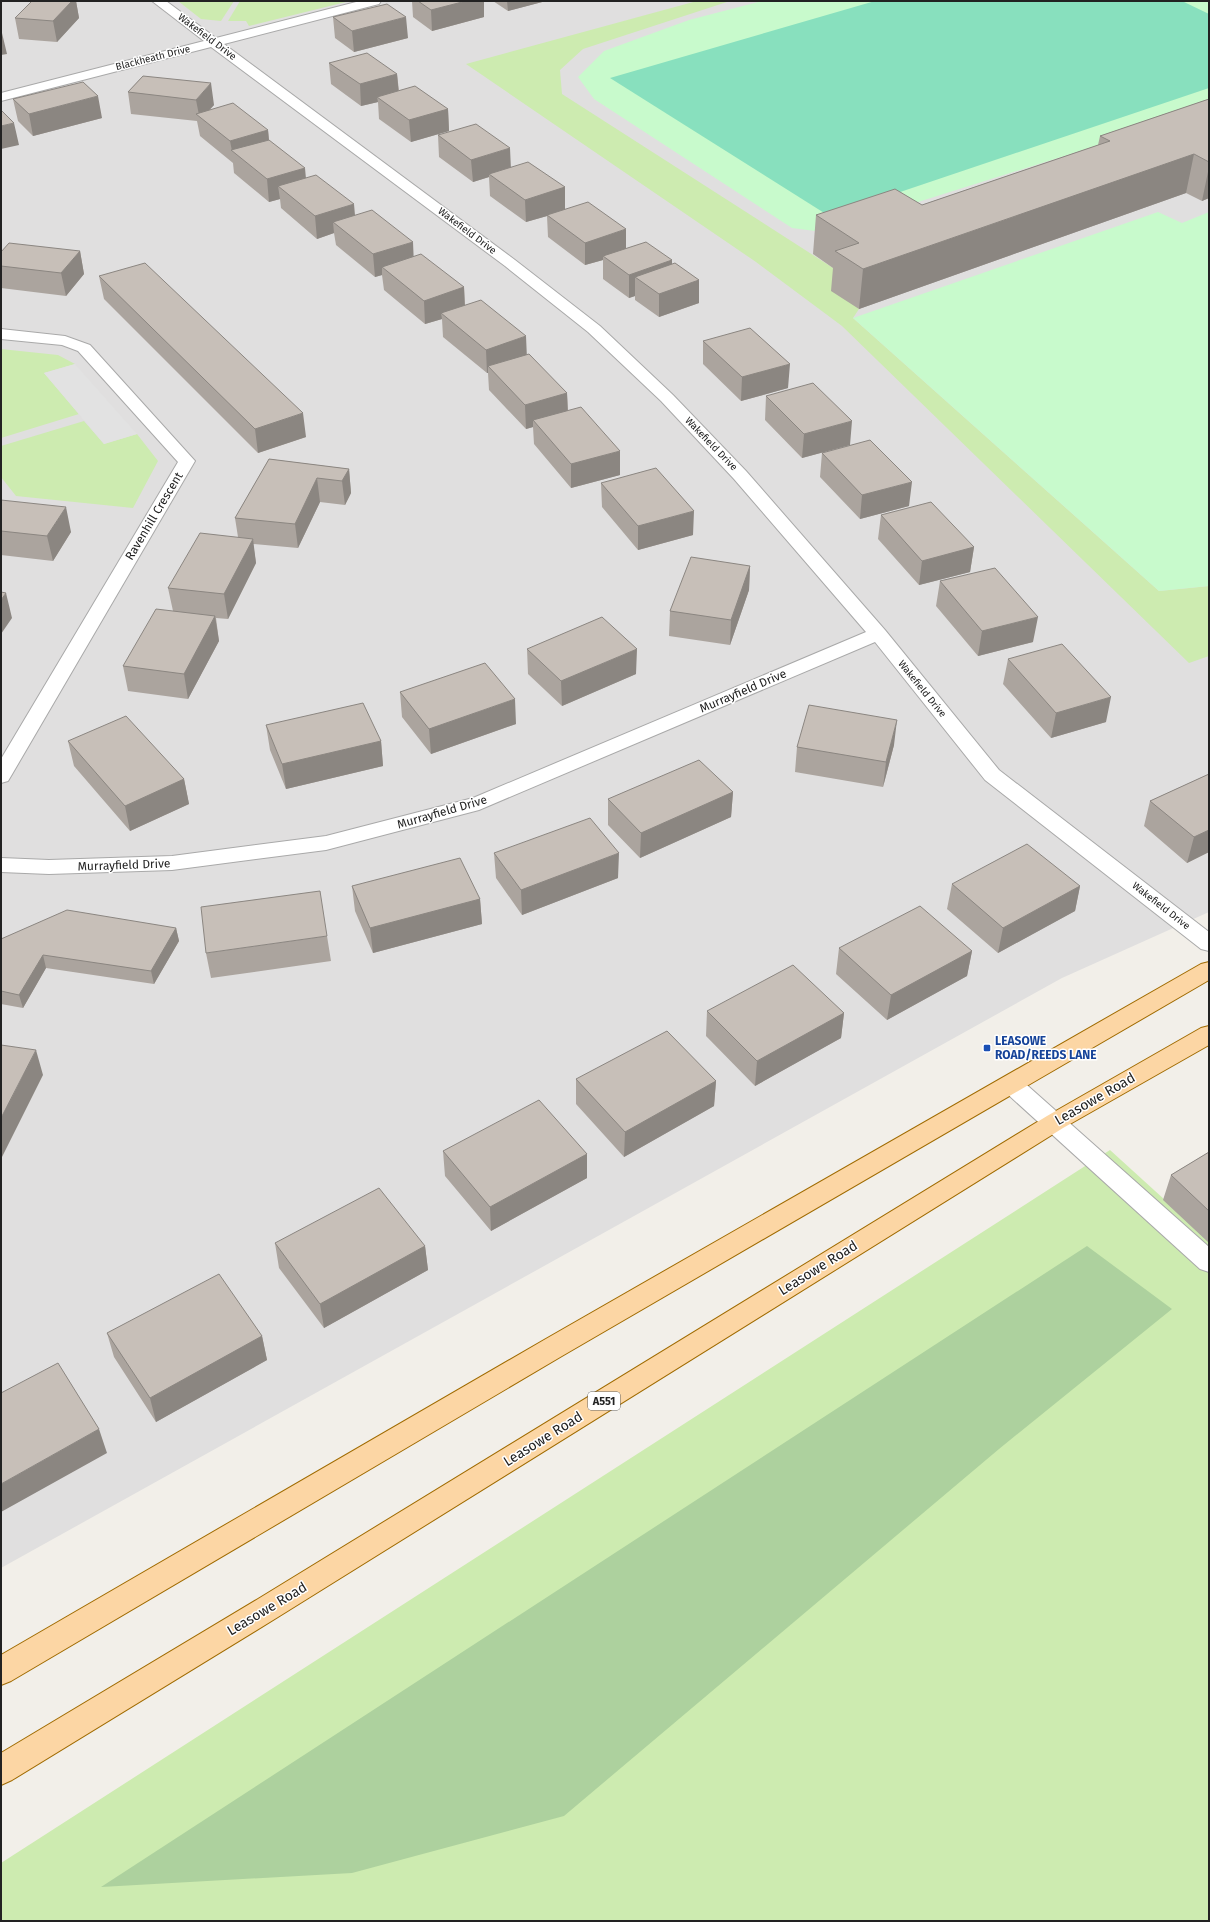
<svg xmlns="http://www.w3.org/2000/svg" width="1210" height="1922" font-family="'Fira Sans',sans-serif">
<rect width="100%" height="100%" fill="#f2efe9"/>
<path fill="#e0dfdf" d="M 1,1 L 1209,1 L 1209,912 L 1062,978 L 1,1568 Z"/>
<path fill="#cdebb0" d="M 178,1 L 234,1 L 221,21 L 201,19 Z
M 240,1 L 350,1 L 249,26 L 246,21 L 228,21 Z
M 697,1 L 730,1 L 583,49 L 560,70 L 562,94 L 855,282 L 859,309 L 853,318 L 1159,591 L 1209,586 L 1209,656 L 1189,663 L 842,326 L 756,262 L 466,64 Z
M 1,349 L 58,355 L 75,364 L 44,373 L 79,414 L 1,438 Z
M 84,421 L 104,444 L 137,434 L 158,461 L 133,508 L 16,496 L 1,477 L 1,446 Z
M 1110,1150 L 1209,1240 L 1209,1921 L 1,1921 L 1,1863 Z"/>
<path fill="#add19e" d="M 1087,1246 L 1172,1309 L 999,1449 L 564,1816 L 352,1873 L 101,1887 Z"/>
<path fill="#c8facc" d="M 762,1 L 1209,1 L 1209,105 L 1150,129 L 823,232 L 792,228 L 594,99 L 578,77 L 604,51 L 689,20 Z
M 1158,212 L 1182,223 L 1209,212 L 1209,586 L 1159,591 L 853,318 Z"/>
<path fill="#88e0be" d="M 875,1 L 1182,1 L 1209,14 L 1209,88 L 829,216 L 610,78 Z"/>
<path fill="#e2e2e2" d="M 75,364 L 137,434 L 104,444 L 44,373 Z"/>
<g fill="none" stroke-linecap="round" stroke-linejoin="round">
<defs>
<path id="minor" d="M 152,1 L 166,1 L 216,38 L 360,1 L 381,1 L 379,4 L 224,44 L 515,260 L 600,326 L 673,395 L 746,471 L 885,630 L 999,770 L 1209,932 L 1209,951 L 1201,949 L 985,780 L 875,642 L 479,810 L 326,850 L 172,870 L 49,874 L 1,872 L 1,858 L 49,860 L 172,856 L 326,836 L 473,798 L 866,632 L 734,479 L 661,401 L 588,332 L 505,266 L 211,47 L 1,101 L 1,93 L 204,41 Z
M 1,329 L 65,336 L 90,345 L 195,461 L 11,776 L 8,781 L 1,783 L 1,759 L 178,462 L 78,351 L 62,345 L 1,339 Z
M 1011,1075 L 1019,1078 L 1209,1247 L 1209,1272 L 1200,1269 L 1003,1090 L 999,1084 L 1003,1078 Z"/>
<path id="major" d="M 1209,962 L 1209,980 L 562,1356 L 11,1681 L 1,1685 L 1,1655 L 544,1340 L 1201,964 Z
M 1209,1026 L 1209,1045 L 1063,1128 L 278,1617 L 12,1780 L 1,1785 L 1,1753 L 258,1599 L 1047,1116 L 1201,1028 Z"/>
</defs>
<use href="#minor" stroke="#a9a9a9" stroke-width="2"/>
<use href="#major" stroke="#a06b00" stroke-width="2"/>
<use href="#minor" fill="#fff" fill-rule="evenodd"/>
<use href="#major" fill="#fcd6a4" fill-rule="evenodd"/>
</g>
<path fill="#aba49e" d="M 32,1 L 76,1 L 79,18 L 57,42 L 19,39 L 15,18 Z
M 412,1 L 484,1 L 484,17 L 432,31 L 413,17 Z
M 493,1 L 546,1 L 508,11 Z
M 333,17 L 408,38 L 354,52 L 335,38 Z
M 329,63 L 397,74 L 399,91 L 448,109 L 449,131 L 411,142 L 379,119 L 378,102 L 361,106 L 331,84 Z
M 143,76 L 214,105 L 209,110 L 268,130 L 269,140 L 306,178 L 355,216 L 414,257 L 464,287 L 465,306 L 527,355 L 567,393 L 568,411 L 620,475 L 571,488 L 534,444 L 533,427 L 526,429 L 489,390 L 488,373 L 487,373 L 443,337 L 442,319 L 425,324 L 384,290 L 382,275 L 375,277 L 336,245 L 334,233 L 317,239 L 281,208 L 280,199 L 269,202 L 234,173 L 233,163 L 200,136 L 197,121 L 131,114 L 128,92 Z
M 13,99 L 102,118 L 33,136 L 18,121 Z
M 1209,99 L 1209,198 L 1202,201 L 1186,193 L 859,309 L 831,291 L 833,268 L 813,254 L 816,215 L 922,205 L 1098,145 L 1100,136 Z
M 438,135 L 511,167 L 565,187 L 565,209 L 626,248 L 672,260 L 672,264 L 699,280 L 699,303 L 659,317 L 635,300 L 635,296 L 629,298 L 603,279 L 603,260 L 585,265 L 548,237 L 547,216 L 526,222 L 490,196 L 489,177 L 473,182 L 439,157 Z
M 80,251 L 84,274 L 66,296 L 1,288 L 1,252 Z
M 99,276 L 306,437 L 258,453 L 104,299 Z
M 703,341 L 788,388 L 741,401 L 703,364 Z
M 766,396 L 850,445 L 802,458 L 765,420 Z
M 822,453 L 909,506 L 860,519 L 820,477 Z
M 269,459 L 349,469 L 351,493 L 345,505 L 320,502 L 298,548 L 253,544 L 256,563 L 228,619 L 216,618 L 219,641 L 188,699 L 128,691 L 123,666 L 173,611 L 168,588 L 238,537 L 235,518 Z
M 601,483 L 693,535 L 638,550 L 602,507 Z
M 1,500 L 71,532 L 53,561 L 1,555 Z
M 881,515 L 974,547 L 970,572 L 919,585 L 878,539 Z
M 750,566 L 749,590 L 730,645 L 669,636 L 670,611 Z
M 940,581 L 1033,642 L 978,656 L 936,606 Z
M 527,649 L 636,674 L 562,706 L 528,674 Z
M 1008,659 L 1106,722 L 1051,738 L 1003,684 Z
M 400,692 L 516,724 L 431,754 L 402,717 Z
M 266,725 L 381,741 L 383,766 L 286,789 L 270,750 Z
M 68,741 L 184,779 L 189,804 L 130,831 L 74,766 Z
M 894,745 L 883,787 L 795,772 L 797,747 Z
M 1209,774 L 1209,852 L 1187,863 L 1144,826 L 1150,801 Z
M 733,792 L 731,817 L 640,858 L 608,825 L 608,799 Z
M 494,853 L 618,878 L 522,915 L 496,878 Z
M 952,884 L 1080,886 L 1075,911 L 998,953 L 947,909 Z
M 352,886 L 480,899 L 482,924 L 373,953 L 355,911 Z
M 176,928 L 179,941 L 154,984 L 46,968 L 23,1008 L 1,1004 L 1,939 Z
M 327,936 L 331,961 L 211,978 L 206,953 Z
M 839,948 L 972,951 L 967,976 L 887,1020 L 836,974 Z
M 707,1011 L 844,1013 L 841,1038 L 755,1086 L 706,1036 Z
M 576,1079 L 716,1081 L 714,1106 L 624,1157 L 576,1104 Z
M 443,1151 L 587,1154 L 587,1178 L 491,1231 L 445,1176 Z
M 1209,1152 L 1209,1243 L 1163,1200 L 1171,1175 Z
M 275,1243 L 425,1246 L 428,1270 L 324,1328 L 279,1268 Z
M 107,1333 L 262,1336 L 267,1360 L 156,1422 L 114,1357 Z"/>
<path fill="#8b8681" d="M 44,1 L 76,1 L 79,18 L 57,42 L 53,21 Z
M 466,1 L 484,1 L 484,17 L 432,31 L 431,10 Z
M 507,1 L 546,1 L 508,11 Z
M 406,17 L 408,38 L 354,52 L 352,31 Z
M 1,33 L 2,33 L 7,54 L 1,55 Z
M 397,74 L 399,96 L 377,97 L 378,102 L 361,106 L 360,84 Z
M 211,83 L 214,105 L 202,118 L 199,115 L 196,100 Z
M 98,96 L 102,118 L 33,136 L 29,114 Z
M 448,109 L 449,131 L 411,142 L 409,120 Z
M 14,123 L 19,145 L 1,149 L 1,126 Z
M 268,130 L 270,152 L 232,151 L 230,141 Z
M 510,148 L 511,170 L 489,174 L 489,177 L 473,182 L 471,160 Z
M 1194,154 L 1186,193 L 859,309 L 863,269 Z
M 1209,167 L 1209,198 L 1202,201 Z
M 305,168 L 307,190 L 278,186 L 280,199 L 269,202 L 267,179 Z
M 565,187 L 565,210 L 547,215 L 547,216 L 526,222 L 525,200 Z
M 354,204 L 356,227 L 333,222 L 334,233 L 317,239 L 315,216 Z
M 626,229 L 626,252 L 603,256 L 603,260 L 585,265 L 585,243 Z
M 413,242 L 414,265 L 382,267 L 382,275 L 375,277 L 373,254 Z
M 80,251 L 84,274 L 66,296 L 61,273 Z
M 672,260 L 672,283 L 635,277 L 635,296 L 629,298 L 629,275 Z
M 699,280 L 699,303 L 659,317 L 659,294 Z
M 464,287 L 465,311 L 441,313 L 442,319 L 425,324 L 424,301 Z
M 526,336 L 527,359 L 488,366 L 488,373 L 487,373 L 486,350 Z
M 790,364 L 788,388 L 741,401 L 742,377 Z
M 567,393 L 568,417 L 533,420 L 533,427 L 526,429 L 525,405 Z
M 303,413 L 306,437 L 258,453 L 255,429 Z
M 852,421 L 850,445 L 802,458 L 804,434 Z
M 620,451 L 620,475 L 571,488 L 571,464 Z
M 349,469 L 351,493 L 345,505 L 342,481 Z
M 317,478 L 320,502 L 298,548 L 295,524 Z
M 912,482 L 909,506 L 860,519 L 862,495 Z
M 66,507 L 71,532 L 53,561 L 47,536 Z
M 694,511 L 693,535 L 638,550 L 638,526 Z
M 253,539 L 256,563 L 228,619 L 224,594 Z
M 974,547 L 970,572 L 919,585 L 922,561 Z
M 750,566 L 749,590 L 730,645 L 731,620 Z
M 6,593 L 12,618 L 1,634 L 1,600 Z
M 215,616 L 219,641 L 188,699 L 184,674 Z
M 1038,617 L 1033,642 L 978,656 L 982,631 Z
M 637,649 L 636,674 L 562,706 L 561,681 Z
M 1111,697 L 1106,722 L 1051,738 L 1056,713 Z
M 515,699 L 516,724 L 431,754 L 429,729 Z
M 897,720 L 894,745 L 883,787 L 886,762 Z
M 381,741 L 383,766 L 286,789 L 282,764 Z
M 184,779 L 189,804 L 130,831 L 125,806 Z
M 733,792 L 731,817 L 640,858 L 641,833 Z
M 1209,830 L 1209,852 L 1187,863 L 1194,837 Z
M 619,853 L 618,878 L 522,915 L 521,890 Z
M 1080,886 L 1075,911 L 998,953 L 1003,928 Z
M 480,899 L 482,924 L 373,953 L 370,928 Z
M 176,928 L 179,941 L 154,984 L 151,971 Z
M 972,951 L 967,976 L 887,1020 L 891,995 Z
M 43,955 L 46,968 L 23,1008 L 19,995 Z
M 844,1013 L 841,1038 L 755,1086 L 757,1061 Z
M 36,1050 L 43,1075 L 1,1159 L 1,1118 Z
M 716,1081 L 714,1106 L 624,1157 L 625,1132 Z
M 587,1154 L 587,1178 L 491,1231 L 490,1207 Z
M 425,1246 L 428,1270 L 324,1328 L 320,1304 Z
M 262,1336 L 267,1360 L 156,1422 L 150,1398 Z
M 99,1429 L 107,1453 L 1,1512 L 1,1484 Z"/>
<path fill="#c7bfb8" stroke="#8b8681" d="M 32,1 L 72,1 L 53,21 L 15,18 Z
M 418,1 L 466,1 L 431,10 Z
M 387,4 L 406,17 L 352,31 L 333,17 Z
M 367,53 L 397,74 L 360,84 L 329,63 Z
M 143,76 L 211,83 L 196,100 L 128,92 Z
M 83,82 L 98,96 L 29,114 L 13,99 Z
M 415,86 L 448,109 L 409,120 L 377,97 Z
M 1209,99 L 1209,162 L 1194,154 L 863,269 L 835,251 L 859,243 L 816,215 L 895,189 L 922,205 L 1110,141 L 1100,136 Z
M 233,103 L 268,130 L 230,141 L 196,114 Z
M 1,110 L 14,123 L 1,126 Z
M 476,124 L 510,148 L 471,160 L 438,135 Z
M 269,140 L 305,168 L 267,179 L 231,150 Z
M 528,162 L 565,187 L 525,200 L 489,174 Z
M 316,175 L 354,204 L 315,216 L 278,186 Z
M 588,202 L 626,229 L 585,243 L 547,215 Z
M 372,210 L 413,242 L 373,254 L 333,222 Z
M 646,242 L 672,260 L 629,275 L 603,256 Z
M 9,243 L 80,251 L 61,273 L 1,266 L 1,252 Z
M 421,254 L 464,287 L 424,301 L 382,267 Z
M 145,263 L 303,413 L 255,429 L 99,276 Z
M 675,263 L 699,280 L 659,294 L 635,277 Z
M 481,300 L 526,336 L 486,350 L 441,313 Z
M 750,328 L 790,364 L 742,377 L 703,341 Z
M 529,354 L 567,393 L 525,405 L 488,366 Z
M 813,383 L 852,421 L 804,434 L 766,396 Z
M 581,407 L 620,451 L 571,464 L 533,420 Z
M 870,440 L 912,482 L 862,495 L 822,453 Z
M 269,459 L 349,469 L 342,481 L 317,478 L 295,524 L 235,518 Z
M 656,468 L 694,511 L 638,526 L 601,483 Z
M 1,500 L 66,507 L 47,536 L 1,531 Z
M 931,502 L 974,547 L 922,561 L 881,515 Z
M 200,533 L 253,539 L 224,594 L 168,588 Z
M 691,557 L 750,566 L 731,620 L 670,611 Z
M 995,568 L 1038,617 L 982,631 L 940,581 Z
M 1,592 L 6,593 L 1,600 Z
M 156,609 L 215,616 L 184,674 L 123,666 Z
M 602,617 L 637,649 L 561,681 L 527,649 Z
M 1062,644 L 1111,697 L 1056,713 L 1008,659 Z
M 485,663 L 515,699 L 429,729 L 400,692 Z
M 363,703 L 381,741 L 282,764 L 266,725 Z
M 809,705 L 897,720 L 886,762 L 797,747 Z
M 126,716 L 184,779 L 125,806 L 68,741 Z
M 699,760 L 733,792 L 641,833 L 608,799 Z
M 1209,774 L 1209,830 L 1194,837 L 1150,801 Z
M 590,818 L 619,853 L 521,890 L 494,853 Z
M 1027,844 L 1080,886 L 1003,928 L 952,884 Z
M 460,858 L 480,899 L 370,928 L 352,886 Z
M 320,891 L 327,936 L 206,953 L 201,907 Z
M 920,906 L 972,951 L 891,995 L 839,948 Z
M 67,910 L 176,928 L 151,971 L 43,955 L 19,995 L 1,991 L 1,939 Z
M 793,965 L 844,1013 L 757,1061 L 707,1011 Z
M 667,1031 L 716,1081 L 625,1132 L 576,1079 Z
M 1,1045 L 36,1050 L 1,1118 Z
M 539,1100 L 587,1154 L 490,1207 L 443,1151 Z
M 1209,1152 L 1209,1211 L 1171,1175 Z
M 379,1188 L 425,1246 L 320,1304 L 275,1243 Z
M 219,1274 L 262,1336 L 150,1398 L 107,1333 Z
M 58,1363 L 99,1429 L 1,1484 L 1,1393 Z"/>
<rect fill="#1a4fb4" stroke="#fff" stroke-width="1.5" x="983" y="1044" width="8" height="8" rx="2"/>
<g text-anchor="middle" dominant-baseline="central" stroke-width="3" stroke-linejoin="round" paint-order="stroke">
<g font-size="10" fill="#222" stroke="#fff">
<text transform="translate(207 37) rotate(37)">Wakefield Drive</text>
<text transform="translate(153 58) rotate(-14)">Blackheath Drive</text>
<text transform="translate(467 231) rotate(37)">Wakefield Drive</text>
<text transform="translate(711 444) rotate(46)">Wakefield Drive</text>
<text transform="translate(922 689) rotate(51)">Wakefield Drive</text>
<text transform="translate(1161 906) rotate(38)">Wakefield Drive</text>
</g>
<rect fill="#fff" stroke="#646464" stroke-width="1" x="588" y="1392" width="32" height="18" rx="3"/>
<g font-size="11" font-weight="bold" fill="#222">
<text x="604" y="1401">A551</text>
</g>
<g font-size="12" fill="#222" stroke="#fff">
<text transform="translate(154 516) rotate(-59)">Ravenhill Crescent</text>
<text transform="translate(743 691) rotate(-23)">Murrayfield Drive</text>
<text transform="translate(442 812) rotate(-16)">Murrayfield Drive</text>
<text transform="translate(124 865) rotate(-2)">Murrayfield Drive</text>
</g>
<g font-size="12" font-weight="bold" fill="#164399" stroke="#fff" text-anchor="start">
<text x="995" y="1041">LEASOWE<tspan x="995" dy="14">ROAD/REEDS LANE</tspan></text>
</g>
<g font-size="14" fill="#222" stroke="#fff">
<text transform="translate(1095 1099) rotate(-30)">Leasowe Road</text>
<text transform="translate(818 1268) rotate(-32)">Leasowe Road</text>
<text transform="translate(543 1439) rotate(-32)">Leasowe Road</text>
<text transform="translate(267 1609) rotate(-31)">Leasowe Road</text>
</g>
</g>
<rect width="1210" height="1922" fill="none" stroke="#222222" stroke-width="4"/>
</svg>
